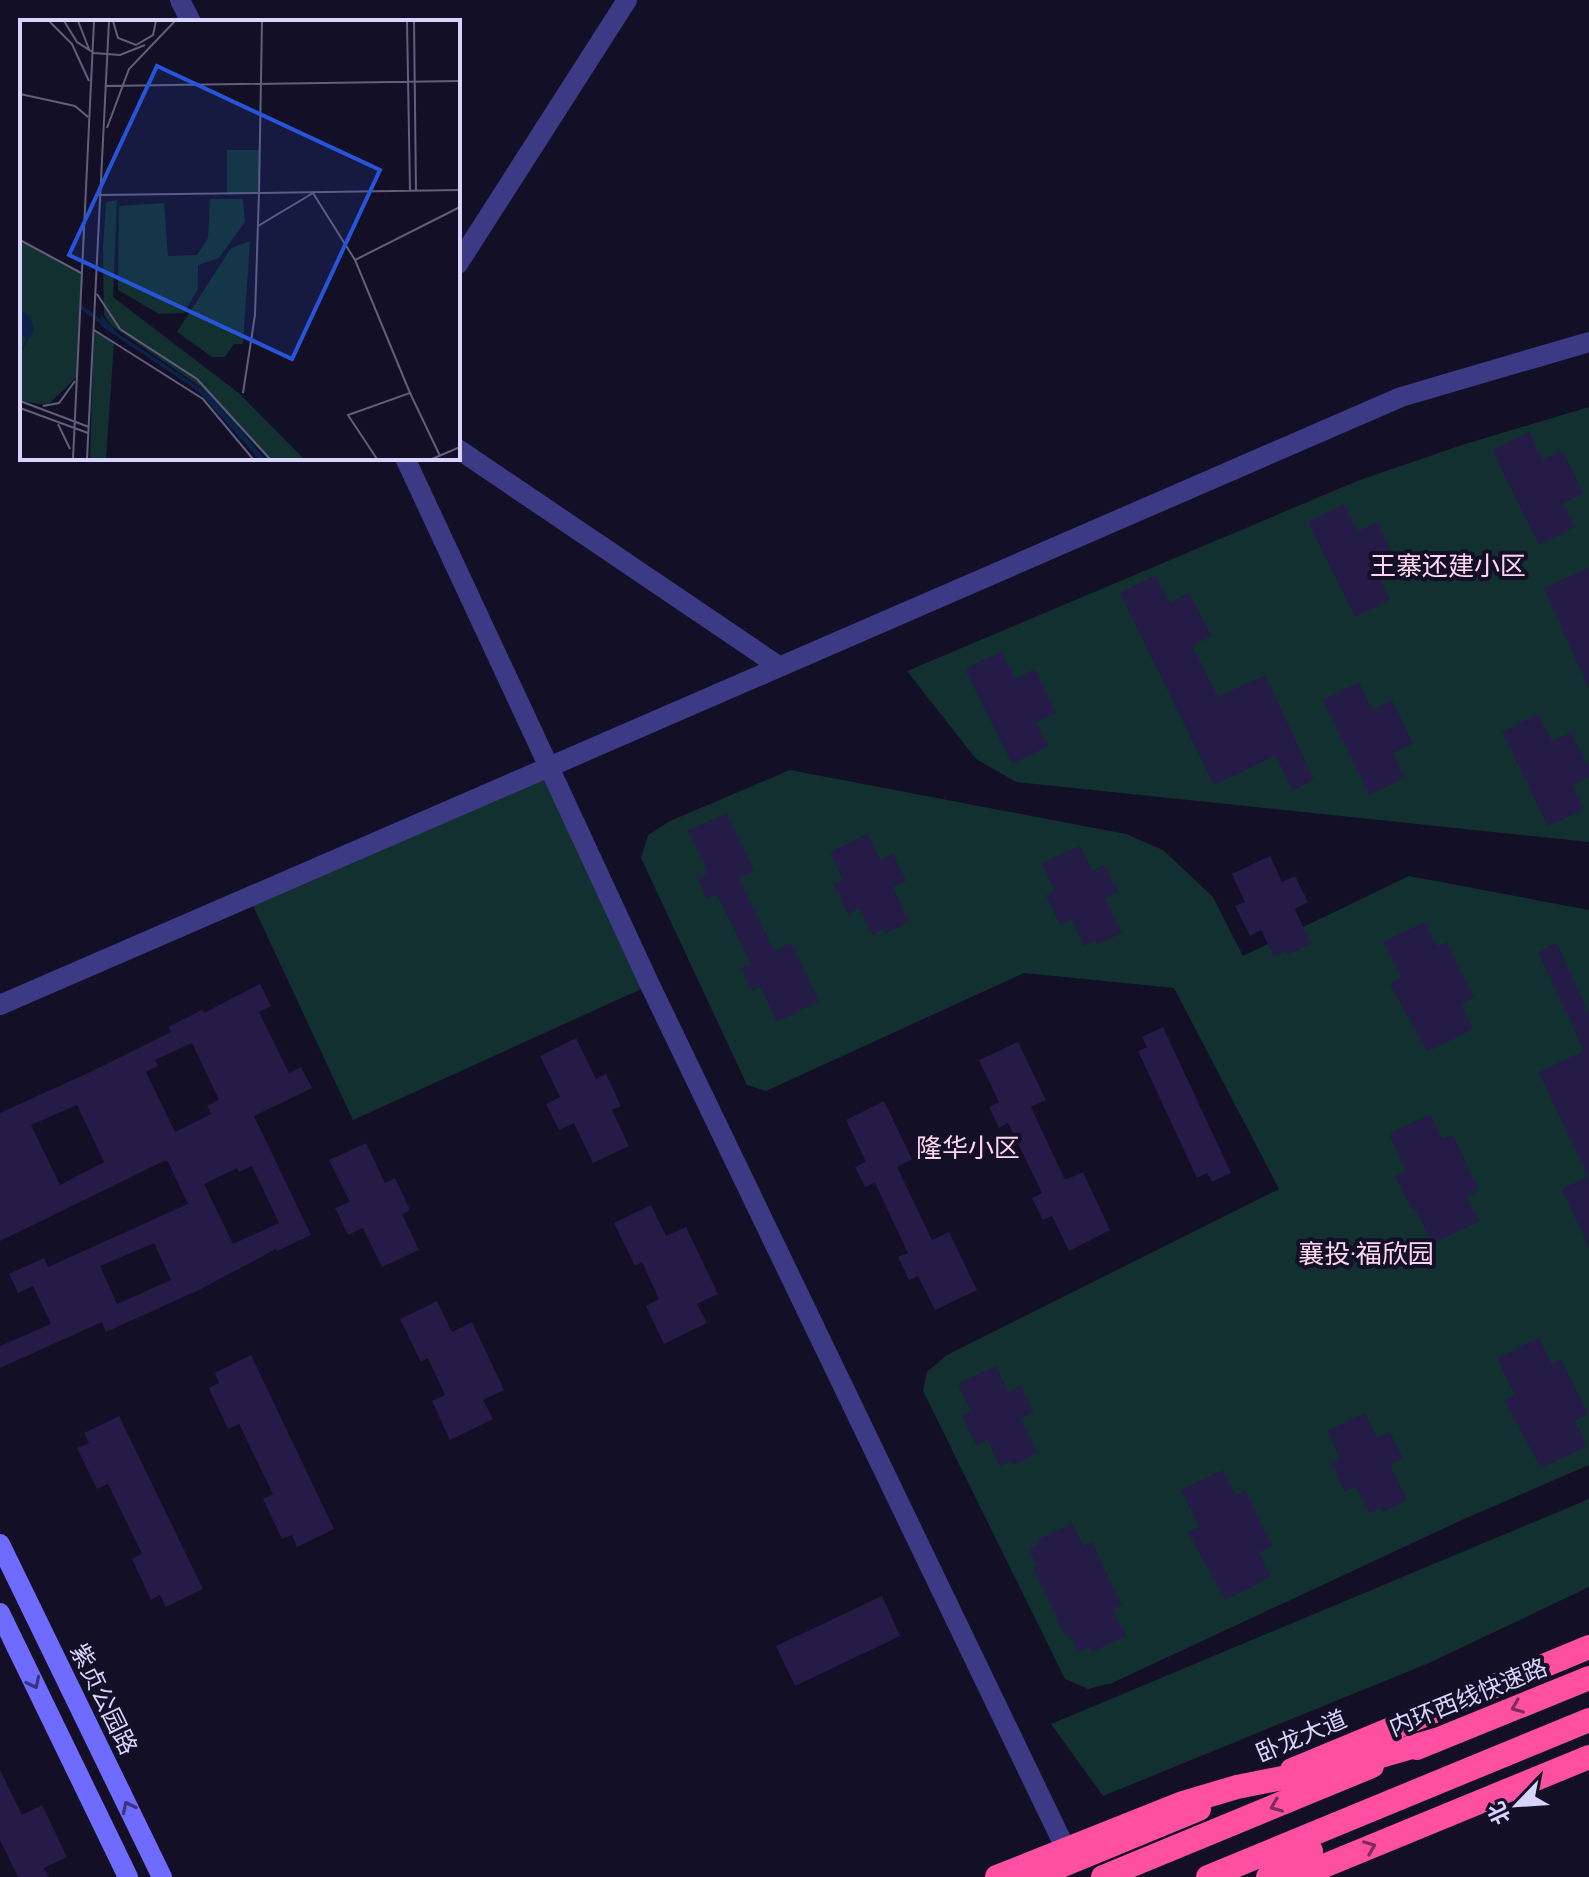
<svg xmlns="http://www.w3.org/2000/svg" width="1589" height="1877" font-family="'Asap Condensed','Noto Sans SC',sans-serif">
<rect width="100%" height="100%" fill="#130f26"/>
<path fill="#12302f" d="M 1589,407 L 1589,842 L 1016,782 L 976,759 L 907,671 L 1357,481 L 1462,445 Z
M 549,767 L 650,985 L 353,1120 L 249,897 Z
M 790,770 L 1126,834 L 1163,850 L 1213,897 L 1243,956 L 1409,876 L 1589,910 L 1589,1465 L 1464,1519 L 1112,1683 L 1088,1689 L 1065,1679 L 923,1391 L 927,1372 L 947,1355 L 1279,1189 L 1174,988 L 1024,973 L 766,1091 L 747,1085 L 641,858 L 648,835 L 670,821 Z
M 1589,1499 L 1589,1587 L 1429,1663 L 1103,1796 L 1051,1724 Z"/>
<path fill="#241b47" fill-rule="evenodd" d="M 1529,432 L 1542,460 L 1562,450 L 1583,493 L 1563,503 L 1575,527 L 1539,545 L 1492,450 Z
M 1344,504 L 1358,532 L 1377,522 L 1398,565 L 1379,575 L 1390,599 L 1355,617 L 1308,522 Z
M 1589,568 L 1589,689 L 1544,588 Z
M 1156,575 L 1170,603 L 1189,593 L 1211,636 L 1192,646 L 1218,697 L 1265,675 L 1314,780 L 1292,790 L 1276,755 L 1214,785 L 1120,593 Z
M 1002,651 L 1015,679 L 1035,669 L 1056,713 L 1036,722 L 1048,746 L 1012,764 L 965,669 Z
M 1359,682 L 1372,710 L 1392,700 L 1413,744 L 1393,753 L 1405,778 L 1369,795 L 1323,700 Z
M 1538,714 L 1552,741 L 1571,732 L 1589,768 L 1589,777 L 1573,785 L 1584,809 L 1548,826 L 1502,732 Z
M 727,813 L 754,871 L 739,878 L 774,951 L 791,943 L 819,1001 L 777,1022 L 761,987 L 751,991 L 741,968 L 751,964 L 717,894 L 707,899 L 698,878 L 708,873 L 688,831 Z
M 868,834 L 880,860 L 893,854 L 906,881 L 893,887 L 909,922 L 886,933 L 884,929 L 872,935 L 859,908 L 848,914 L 834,884 L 843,880 L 830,852 Z
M 1080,846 L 1092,871 L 1105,865 L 1118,892 L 1105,898 L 1122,933 L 1097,944 L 1095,940 L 1084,946 L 1071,919 L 1060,925 L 1046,895 L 1055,891 L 1042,863 Z
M 1270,856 L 1282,882 L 1295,876 L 1308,902 L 1295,909 L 1311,944 L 1287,955 L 1285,951 L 1274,957 L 1261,930 L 1250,936 L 1235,906 L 1245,902 L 1232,874 Z
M 1425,922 L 1437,947 L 1447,942 L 1474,998 L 1461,1004 L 1473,1029 L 1427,1052 L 1390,984 L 1401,978 L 1383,942 Z
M 1557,943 L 1589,1014 L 1589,1247 L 1562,1189 L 1588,1177 L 1539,1072 L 1584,1051 L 1538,952 Z
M 260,984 L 271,1006 L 259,1012 L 289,1073 L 301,1067 L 312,1088 L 254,1116 L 311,1235 L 277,1251 L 276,1249 L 199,1290 L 106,1332 L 102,1322 L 0,1368 L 0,1346 L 51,1324 L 33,1286 L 18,1293 L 9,1274 L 44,1258 L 48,1267 L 188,1204 L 168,1162 L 164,1161 L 0,1241 L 0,1113 L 88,1073 L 171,1032 L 168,1027 L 202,1010 L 204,1013 ZM 192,1043 L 219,1100 L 207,1106 L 211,1114 L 175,1132 L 146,1072 L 158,1066 L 155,1060 ZM 77,1105 L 104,1162 L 60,1185 L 31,1125 ZM 252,1166 L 279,1223 L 233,1244 L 204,1184 L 237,1168 L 239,1172 ZM 154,1243 L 171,1280 L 117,1304 L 100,1266 Z
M 1163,1027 L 1231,1173 L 1212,1182 L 1207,1173 L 1197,1178 L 1138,1051 L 1147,1047 L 1142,1037 Z
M 576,1038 L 596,1079 L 606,1074 L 621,1106 L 612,1110 L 629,1146 L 593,1163 L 574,1123 L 559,1130 L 546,1104 L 560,1097 L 540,1056 Z
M 1018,1042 L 1046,1100 L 1031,1107 L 1065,1180 L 1083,1172 L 1110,1230 L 1069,1251 L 1052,1216 L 1043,1220 L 1032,1198 L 1042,1193 L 1008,1123 L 999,1128 L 989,1107 L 999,1102 L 979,1060 Z
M 884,1101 L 912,1159 L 897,1167 L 932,1240 L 949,1232 L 977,1290 L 935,1310 L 918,1276 L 909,1280 L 898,1257 L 908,1253 L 875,1183 L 865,1187 L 855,1167 L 866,1162 L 846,1120 Z
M 1430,1114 L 1442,1139 L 1453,1135 L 1479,1190 L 1467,1197 L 1479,1221 L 1432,1244 L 1416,1209 L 1412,1210 L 1395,1176 L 1406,1171 L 1389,1134 Z
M 366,1143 L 385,1183 L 395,1178 L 410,1210 L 402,1214 L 419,1250 L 382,1267 L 363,1228 L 348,1235 L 335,1208 L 350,1202 L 329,1160 Z
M 651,1205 L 666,1236 L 686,1227 L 718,1294 L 697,1304 L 707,1323 L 664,1344 L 646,1306 L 659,1299 L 642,1262 L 635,1266 L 614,1223 Z
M 437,1301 L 452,1332 L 472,1322 L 504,1390 L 483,1400 L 493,1419 L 450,1440 L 432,1401 L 445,1395 L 428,1358 L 421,1362 L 400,1319 Z
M 1539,1338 L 1551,1364 L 1561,1359 L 1588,1414 L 1575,1421 L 1587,1446 L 1541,1468 L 1504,1400 L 1515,1395 L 1497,1358 Z
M 251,1355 L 334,1529 L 297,1547 L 292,1535 L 282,1539 L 263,1499 L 273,1494 L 239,1424 L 228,1429 L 209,1388 L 219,1383 L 215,1373 Z
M 996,1366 L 1008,1392 L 1021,1385 L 1034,1412 L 1021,1418 L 1037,1453 L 1013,1465 L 1011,1461 L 1000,1466 L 987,1439 L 976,1445 L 962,1415 L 971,1411 L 958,1384 Z
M 1365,1413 L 1377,1438 L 1390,1432 L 1403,1459 L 1390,1465 L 1407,1500 L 1382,1512 L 1381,1508 L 1369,1513 L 1356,1486 L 1345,1492 L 1331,1462 L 1340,1458 L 1327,1431 Z
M 119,1416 L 203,1589 L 166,1607 L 160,1595 L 151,1600 L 132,1559 L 142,1554 L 108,1484 L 97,1489 L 77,1448 L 89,1443 L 84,1433 Z
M 1223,1470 L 1235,1495 L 1245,1490 L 1272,1546 L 1259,1552 L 1271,1577 L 1225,1600 L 1188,1532 L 1199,1527 L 1181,1490 Z
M 1072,1523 L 1083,1546 L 1092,1542 L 1122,1605 L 1113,1609 L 1126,1636 L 1091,1652 L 1089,1647 L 1078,1653 L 1069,1634 L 1065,1636 L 1033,1567 L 1037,1566 L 1029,1549 L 1039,1544 L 1038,1540 Z
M 882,1596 L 900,1636 L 795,1686 L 776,1646 Z
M 0,1770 L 22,1815 L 42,1805 L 67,1857 L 44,1868 L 49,1877 L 18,1877 L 0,1840 Z"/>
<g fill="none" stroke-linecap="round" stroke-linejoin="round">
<path stroke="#3d3a85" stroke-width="20" d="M 180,0 L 191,22
M 458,264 L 627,0
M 458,449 L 780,667
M 0,1005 L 549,767 L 405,458
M 1072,1862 L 650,985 L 549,767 L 1401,397 L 1589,342"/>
<path stroke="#6f6bff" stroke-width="20" d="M 0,1544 L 162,1877
M 0,1613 L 128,1877"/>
<path stroke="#ff4fa3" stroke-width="24" d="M 1417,1748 L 1589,1678
M 1292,1770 L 1589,1647
M 1034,1877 L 1199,1809
M 1103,1877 L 1372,1766
M 1208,1877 L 1589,1720
M 1268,1877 L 1311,1851
M 1297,1877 L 1589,1757"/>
<path stroke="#ff4fa3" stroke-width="24" d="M 997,1877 L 1183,1803 L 1237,1787 L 1353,1764 L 1436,1740"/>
</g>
<defs><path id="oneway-chevron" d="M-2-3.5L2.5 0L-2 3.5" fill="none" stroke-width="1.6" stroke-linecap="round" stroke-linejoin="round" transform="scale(2)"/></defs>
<g stroke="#38347d">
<use href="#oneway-chevron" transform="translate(34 1683) rotate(64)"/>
<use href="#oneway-chevron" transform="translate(128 1807) rotate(-116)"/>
</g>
<g stroke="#7d2c5e">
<use href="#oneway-chevron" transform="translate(1517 1707) rotate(158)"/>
<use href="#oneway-chevron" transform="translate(1276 1806) rotate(158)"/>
<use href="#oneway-chevron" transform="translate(1370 1847) rotate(-22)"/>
</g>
<g text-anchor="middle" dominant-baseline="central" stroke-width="8" stroke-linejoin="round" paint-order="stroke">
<g font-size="24" fill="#d9d4ff" stroke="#130f26">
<text transform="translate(1468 1697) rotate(-22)">内环西线快速路</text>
<text transform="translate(104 1699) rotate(64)">紫贞公园路</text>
<text transform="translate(1301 1736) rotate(-23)">卧龙大道</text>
</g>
<g font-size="26" fill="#ffd6f0" stroke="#130f26">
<text x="1448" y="566">王寨还建小区</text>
<text x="968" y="1148">隆华小区</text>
<text x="1366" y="1254">襄投·福欣园</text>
</g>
</g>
<g transform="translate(20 20)">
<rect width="440" height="440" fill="#130f26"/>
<path d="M 207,130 L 240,130 L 239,173 L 207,173 ZM 190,179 L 223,179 L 225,202 L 199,238 L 178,245 L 178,269 L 164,293 L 139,294 L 98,270 L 99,186 L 144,183 L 148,236 L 177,235 L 188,218 ZM 97,180 L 93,277 L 220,374 L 284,439 L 248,439 L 181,367 L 92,306 L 84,295 L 83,228 L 86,182 ZM 0,220 L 63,254 L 57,357 L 28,385 L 0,381 ZM 230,221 L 223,324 L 214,324 L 205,337 L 192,337 L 157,312 L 211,228 ZM 74,310 L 94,322 L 86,439 L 70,439 Z" fill="#12302f"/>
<path d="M 0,289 L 10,297 L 14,310 L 0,334 L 6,319 L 0,312 ZM 81,295 L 99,314 L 191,375 L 245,439 L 239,439 L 178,371 L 81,306 Z" fill="#0c2248"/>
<path fill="none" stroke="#0c2248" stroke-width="4" d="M 60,286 L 84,304"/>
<path fill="none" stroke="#625e7d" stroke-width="2" d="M 29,1 L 52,24 L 69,61M 44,1 L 57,22 L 74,33 L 100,35 L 125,25M 58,1 L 69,29M 93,1 L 98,18 L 116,25 L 133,15 L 136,1M 242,1 L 239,173 L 440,170M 387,1 L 390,171M 394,1 L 396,171M 85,66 L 440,61M 0,74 L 55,86 L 68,97M 87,108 L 109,49 L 155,1M 79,175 L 239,173 L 235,295 L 223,373M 238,206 L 293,173 L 335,240M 0,220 L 63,254M 77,274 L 100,309 L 177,359 L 250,439M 74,310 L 183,379 L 233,439M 390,373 L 420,436M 0,381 L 69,407M 23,386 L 39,383 L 55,361M 0,388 L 68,413M 38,404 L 50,429M 53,439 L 74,1M 67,439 L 89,1M 357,439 L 328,395 L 390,373 L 335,240 L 440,187M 412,439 L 440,427"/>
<path fill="#2655da" fill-opacity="0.15" stroke="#2655da" stroke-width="4" d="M 137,46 L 360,150 L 272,339 L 49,235 Z"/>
<rect width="440" height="440" fill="none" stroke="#d9d4ff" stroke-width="4"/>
</g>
<g transform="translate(1517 1805) rotate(245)" stroke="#130f26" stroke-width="6" paint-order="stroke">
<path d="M0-6L14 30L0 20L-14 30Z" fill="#d9d4ff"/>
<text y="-12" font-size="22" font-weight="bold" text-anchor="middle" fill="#d9d4ff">北</text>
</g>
</svg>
